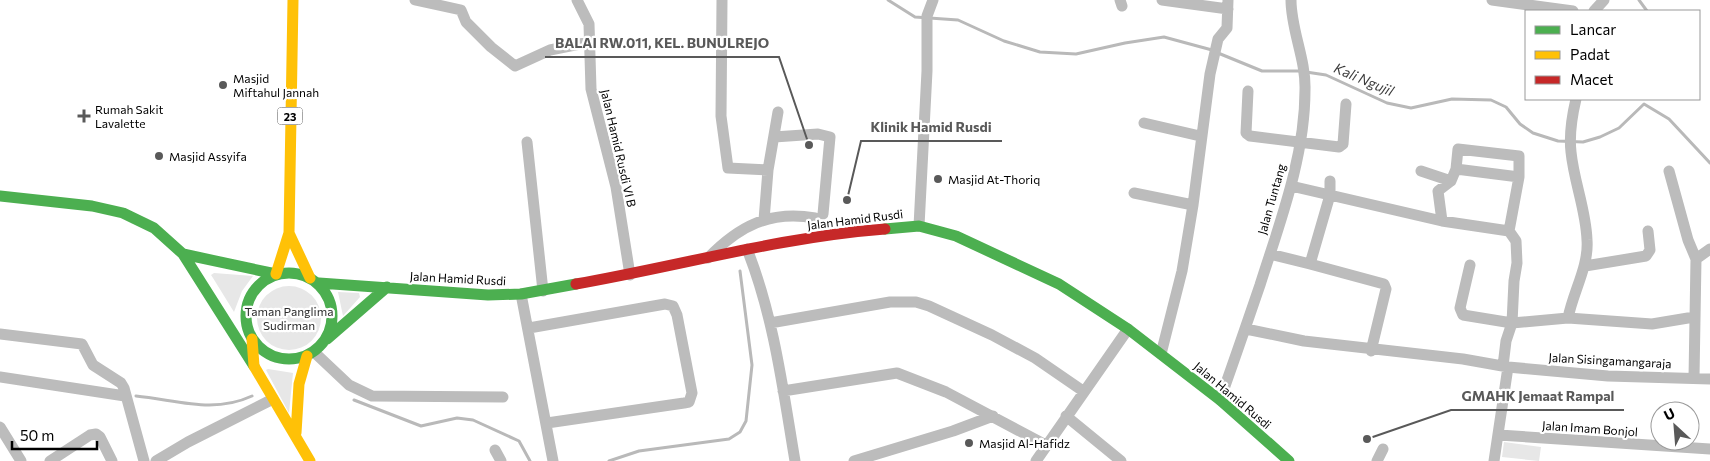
<svg xmlns="http://www.w3.org/2000/svg" width="1710" height="461" font-family="Commissioner,sans-serif">
<rect width="100%" height="100%" fill="#fff"/>
<path fill="#e7e7e7" d="M 214,273 L 253,276 L 242,291 L 234,312 L 213,278 L 211,275 Z
M257 318a32 32 0 1 1 64 0a32 32 0 1 1-64 0Z
M 338,292 L 359,293 L 360,297 L 343,316 Z
M 268,369 L 293,373 L 289,413 L 266,370 Z
M 1504,442 L 1541,447 L 1539,461 L 1502,457 Z"/>
<g fill="none" stroke-linecap="round" stroke-linejoin="round">
<path stroke="#b9b9b9" stroke-width="3" d="M 888,0 L 915,17 L 958,20 L 1004,41 L 1040,52 L 1076,54 L 1125,43 L 1164,37 L 1212,50
M 1639,0 L 1647,11
M 1218,53 L 1262,71 L 1300,71
M 1306,72 L 1326,75 L 1387,103 L 1411,108 L 1452,99 L 1491,100 L 1506,107 L 1520,124 L 1533,133 L 1558,141 L 1583,142 L 1600,137 L 1619,128 L 1644,104 L 1669,119 L 1710,163
M 136,396 C 177,400 213,414 252,396
M 354,400 L 421,426 L 457,418 L 473,420 L 519,441 L 530,461
M 609,461 L 639,451 L 729,439 L 740,432 L 746,421 L 752,365 L 740,271"/>
<path stroke="#bcbcbc" stroke-width="11" d="M 415,0 L 461,10 L 466,22 L 491,47 L 515,66 L 550,50 L 590,42
M 577,0 L 589,24 L 591,89 L 616,187 L 630,275
M 722,0 L 721,116 L 728,168 L 768,170
M 1120,0 L 1122,6
M 1162,0 L 1228,9
M 1492,0 L 1573,11
M 1594,11 L 1604,0
M 1248,91 L 1246,133 L 1250,136 L 1339,147 L 1343,144 L 1346,104
M 1144,123 L 1200,136
M 774,137 L 818,134 L 830,137 L 823,214
M 527,142 L 543,291
M 1456,169 L 1519,177
M 1421,171 L 1451,181
M 1669,171 L 1688,240 L 1696,259
M 1291,186 L 1442,221 L 1509,231
M 1134,193 L 1193,205
M 764,220 L 768,170 L 778,112
M 1442,221 L 1438,191 L 1451,181 L 1456,169 L 1458,149 L 1519,156 L 1519,177 L 1509,231 L 1516,241 L 1517,263 L 1514,281 L 1512,323 L 1506,341 L 1503,366
M 919,226 L 927,71 L 927,16 L 933,0
M 747,249 C 774,317 783,390 795,461
M 1270,254 L 1310,264 L 1330,195 L 1330,181
M 708,258 C 739,226 770,210 815,218
M 1310,264 L 1384,284 L 1386,289 L 1371,351
M 1470,265 L 1460,308 L 1463,315 L 1512,323 L 1568,318 C 1573,292 1589,266 1587,240 C 1586,210 1574,182 1571,152 C 1569,135 1572,116 1576,99
M 1585,266 L 1646,256 L 1650,250 L 1648,231
M 521,294 L 553,461
M 1568,318 L 1652,324 L 1694,317
M 770,323 L 890,302 L 916,302 L 929,306 L 992,335 L 1035,358 L 1083,391
M 529,328 L 665,304 L 673,306 L 677,315 L 692,393 L 689,402 L 684,403 L 547,423
M 1246,329 L 1304,341 L 1463,359 L 1508,367 L 1608,376 L 1710,379
M 0,334 L 82,344 L 93,365 L 121,383 L 124,388 L 144,461
M 314,352 L 349,385 L 372,396 L 503,397
M 1161,354 L 1182,271 L 1193,205 L 1210,74 L 1218,39 L 1227,28 L 1228,0
M 0,377 L 125,396
M 1694,378 L 1696,259 L 1710,249
M 783,391 L 897,373 L 946,392 L 1046,445
M 1220,400 C 1234,361 1247,323 1260,285 C 1280,222 1305,157 1305,90 C 1306,59 1291,30 1291,0
M 1066,416 L 1121,461
M 0,427 L 21,461
M 1499,435 L 1710,449
M 495,450 L 501,461
M 50,461 L 90,435 L 96,434 L 100,437 L 112,461
M 156,461 L 188,442 L 273,399
M 854,461 L 953,431 L 993,416
M 1036,461 L 1128,329
M 1377,461 L 1383,449
M 1494,461 L 1508,367"/>
<path stroke="#4caf50" stroke-width="11" d="M 0,196 L 92,206 L 123,213 L 154,228 L 183,254 L 254,366
M 885,229 L 919,226 L 956,236 L 1059,284 L 1128,329 L 1220,400 L 1289,461
M 183,254 L 276,274
M246 316a43 43 0 1 1 86 0a43 43 0 1 1-86 0Z
M 319,283 L 488,295 L 521,294 L 576,284
M 327,339 L 387,287"/>
<path stroke="#ffc107" stroke-width="11" d="M 289,233 L 310,278
M 276,274 L 289,233 L 293,0
M 252,339 L 254,366 L 310,461
M 296,433 L 299,384 L 307,356"/>
<path stroke="#c62828" stroke-width="11" d="M 576,284 C 679,266 780,237 885,229"/>
</g>
<g fill="#595959" stroke="#fff" stroke-width="2">
<circle cx="223" cy="85" r="5"/>
<path d="M81.5 108.5h5v5h5v5h-5v5h-5v-5h-5v-5h5z"/>
<circle cx="159" cy="156" r="5"/>
<circle cx="938" cy="179" r="5"/>
<circle cx="969" cy="443" r="5"/>
</g>
<g text-anchor="middle" dominant-baseline="central" stroke-width="4.5" stroke-linejoin="round" paint-order="stroke">
<rect fill="#fff" stroke="#4c4c4c" stroke-width="1" x="277.5" y="107.5" width="25" height="17" rx="4"/>
<g font-size="11" font-weight="bold" fill="#000">
<text x="290" y="116">23</text>
</g>
<g font-size="12" fill="#000" stroke="#fff" text-anchor="start">
<text x="233" y="78">Masjid<tspan x="233" dy="14">Miftahul Jannah</tspan></text>
<text x="95" y="109">Rumah Sakit<tspan x="95" dy="14">Lavalette</tspan></text>
<text x="169" y="156">Masjid Assyifa</text>
<text x="948" y="179">Masjid At-Thoriq</text>
<text x="979" y="443">Masjid Al-Hafidz</text>
</g>
<g font-size="12" fill="#000" stroke="#fff">
<text transform="translate(619 148) rotate(77)">Jalan Hamid Rusdi VI B</text>
<text transform="translate(1271 199) rotate(-74)">Jalan Tuntang</text>
<text transform="translate(855 219) rotate(-7)">Jalan Hamid Rusdi</text>
<text transform="translate(458 278) rotate(3)">Jalan Hamid Rusdi</text>
<text transform="translate(1610 360) rotate(3)">Jalan Sisingamangaraja</text>
<text transform="translate(1233 395) rotate(40)">Jalan Hamid Rusdi</text>
<text transform="translate(1590 428) rotate(4)">Jalan Imam Bonjol</text>
</g>
<g font-size="12" fill="#2b2b2b" stroke="#fff">
<text x="289" y="311">Taman Panglima<tspan x="289" dy="14">Sudirman</tspan></text>
</g>
<g font-size="14" font-style="italic" fill="#3c3c3c" stroke="#fff">
<text transform="translate(1364 79) rotate(23)">Kali Ngujil</text>
</g>
</g>
<path fill="none" stroke="#595959" stroke-width="2" d="M809 145L779 57H545M847 200L861 141H1002M1367 439L1451 410H1624"/>
<g fill="#595959" stroke="#fff" stroke-width="2">
<circle cx="809" cy="145" r="5"/>
<circle cx="847" cy="200" r="5"/>
<circle cx="1367" cy="439" r="5"/>
</g>
<g font-size="14" text-anchor="middle" font-weight="bold" fill="#595959" stroke="#fff" stroke-width="4.5" stroke-linejoin="round" paint-order="stroke">
<text x="662" y="48">BALAI RW.011, KEL. BUNULREJO</text>
<text x="931" y="132">Klinik Hamid Rusdi</text>
<text x="1538" y="401">GMAHK Jemaat Rampal</text>
</g>
<rect x="1525" y="10" width="175" height="90" fill="#ffffff" stroke="#999999"/>
<rect x="1535" y="26" width="25" height="8" fill="#4caf50" stroke="#999999"/>
<text x="1570" y="35" font-size="15" fill="#000000">Lancar</text>
<rect x="1535" y="51" width="25" height="8" fill="#ffc107" stroke="#999999"/>
<text x="1570" y="60" font-size="15" fill="#000000">Padat</text>
<rect x="1535" y="76" width="25" height="8" fill="#c62828" stroke="#999999"/>
<text x="1570" y="85" font-size="15" fill="#000000">Macet</text>
<g transform="translate(1675 426) rotate(334)"><circle r="24" fill="#ffffff" stroke="#999999"/>
<path d="M0-4L9 19L0 12L-9 19Z" fill="#595959"/>
<text y="-8" font-size="14" font-weight="bold" text-anchor="middle" fill="#000000">U</text>
</g>
<path d="M12 441v8h85v-8" fill="none" stroke="#000000" stroke-width="2.5"/>
<text x="20" y="441" font-size="15" fill="#000000" stroke="#ffffff" stroke-width="4" paint-order="stroke">50 m</text>
</svg>
